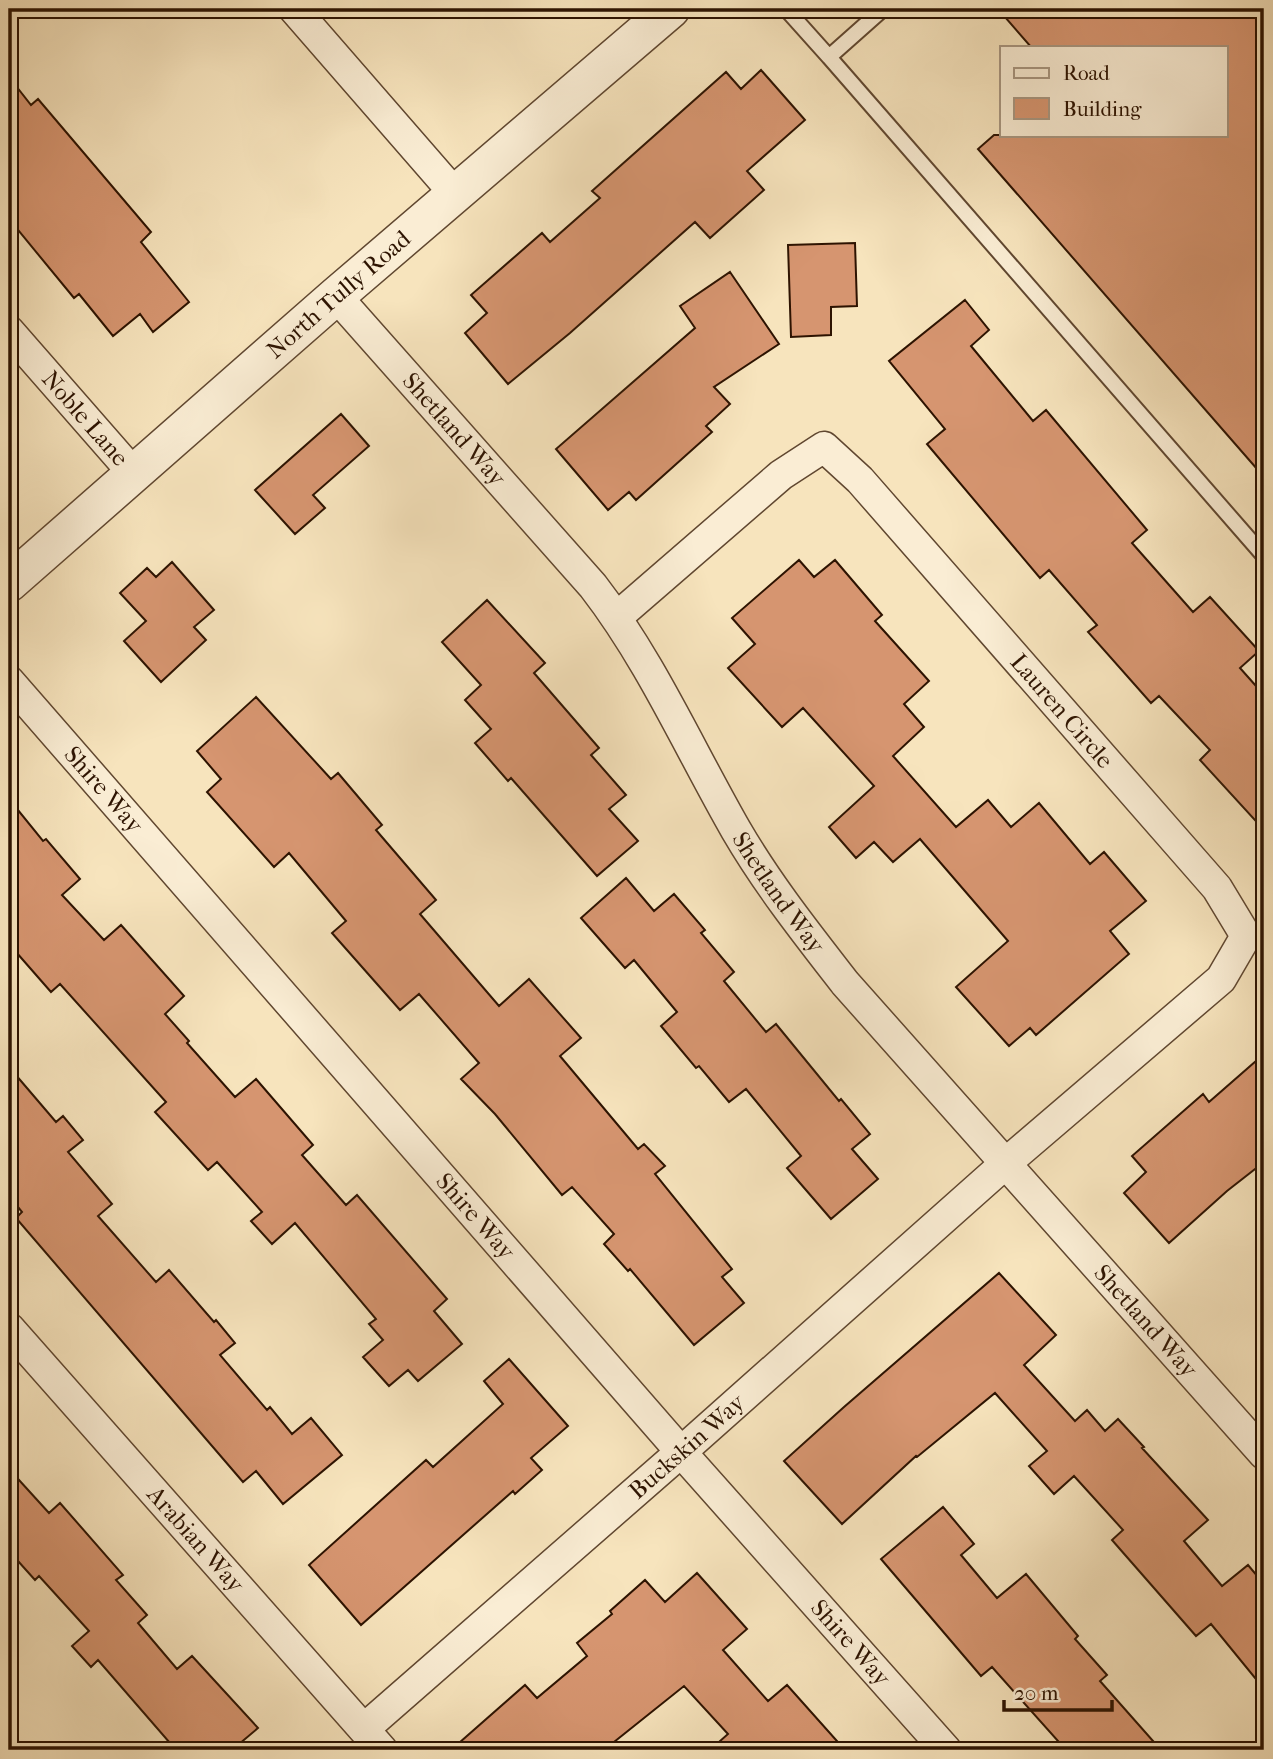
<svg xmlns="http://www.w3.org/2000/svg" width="1273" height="1759" font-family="'IM FELL French Canon',serif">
<rect width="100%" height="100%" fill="#f7e4bd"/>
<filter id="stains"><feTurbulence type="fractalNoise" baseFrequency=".00286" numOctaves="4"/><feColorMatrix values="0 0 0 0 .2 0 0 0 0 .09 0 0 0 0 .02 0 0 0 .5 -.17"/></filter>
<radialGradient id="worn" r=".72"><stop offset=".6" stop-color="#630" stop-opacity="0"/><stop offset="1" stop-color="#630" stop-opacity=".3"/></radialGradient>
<path fill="#d69570" stroke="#2d1301" stroke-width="2" d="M 998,9 L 1264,9 L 1264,477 L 978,149 L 994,135 L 1226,135 L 1226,47 L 1031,47 Z
M 761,70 L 805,120 L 747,171 L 764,190 L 710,238 L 695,222 L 570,333 L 508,384 L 465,333 L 487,313 L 471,295 L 542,233 L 550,242 L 600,198 L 592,191 L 726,72 L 741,89 Z
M 9,77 L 31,105 L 38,99 L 151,232 L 141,242 L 189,302 L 153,332 L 140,314 L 113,336 L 79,294 L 74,298 L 9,219 Z
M 855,243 L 857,306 L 831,307 L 831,335 L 791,337 L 788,245 Z
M 730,272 L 779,344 L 714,387 L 730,404 L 706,426 L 712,432 L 636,500 L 629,492 L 608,510 L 556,449 L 695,328 L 680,306 Z
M 965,300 L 989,330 L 971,346 L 1033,421 L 1046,410 L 1147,530 L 1132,543 L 1193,612 L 1210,597 L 1259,651 L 1240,668 L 1264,695 L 1264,830 L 1200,760 L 1210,750 L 1159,696 L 1151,703 L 1088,632 L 1097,625 L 1049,570 L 1040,578 L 927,444 L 945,429 L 889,361 Z
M 341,414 L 369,446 L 313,495 L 325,508 L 295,534 L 255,490 Z
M 799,560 L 814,577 L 835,560 L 882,615 L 875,621 L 929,681 L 904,704 L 924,727 L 893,756 L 956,827 L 988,800 L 1011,827 L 1039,803 L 1090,864 L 1104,852 L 1146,901 L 1110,931 L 1129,954 L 1036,1035 L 1030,1028 L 1009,1046 L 956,987 L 1008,941 L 920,839 L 893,862 L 874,842 L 856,858 L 829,827 L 874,786 L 803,708 L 782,727 L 728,668 L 755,644 L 732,618 Z
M 172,562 L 214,610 L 194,627 L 206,640 L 161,682 L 124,641 L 146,621 L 120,593 L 147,568 L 156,577 Z
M 487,600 L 545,663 L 534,673 L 599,748 L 591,755 L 626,795 L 609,809 L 638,841 L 597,876 L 511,778 L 508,781 L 475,743 L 491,729 L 465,700 L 481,685 L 442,642 Z
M 256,697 L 331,779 L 338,773 L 382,825 L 376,830 L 436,900 L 420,914 L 499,1006 L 529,979 L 581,1038 L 560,1056 L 638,1149 L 644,1144 L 665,1166 L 655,1174 L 732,1269 L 722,1277 L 744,1303 L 694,1345 L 630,1269 L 628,1271 L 604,1244 L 614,1234 L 572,1187 L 562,1195 L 495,1114 L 461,1079 L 479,1063 L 419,994 L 400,1010 L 332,933 L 346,921 L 289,853 L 274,867 L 207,792 L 221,779 L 197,751 Z
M 9,799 L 43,841 L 46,839 L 80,879 L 62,895 L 104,940 L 121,925 L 184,996 L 165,1014 L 189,1041 L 187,1043 L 235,1097 L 256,1079 L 313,1145 L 302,1155 L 346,1205 L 357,1195 L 447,1299 L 434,1311 L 462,1344 L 418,1381 L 408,1370 L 389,1386 L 363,1357 L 383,1340 L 369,1324 L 376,1319 L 295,1223 L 272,1244 L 251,1221 L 262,1212 L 217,1162 L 208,1170 L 155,1112 L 166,1102 L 60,984 L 51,992 L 9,944 Z
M 626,878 L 654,911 L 674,894 L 705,930 L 701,933 L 734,972 L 724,981 L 766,1032 L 776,1024 L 839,1101 L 841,1099 L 870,1134 L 852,1149 L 878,1179 L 831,1219 L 787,1168 L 801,1156 L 746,1089 L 729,1102 L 699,1066 L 696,1068 L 661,1026 L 677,1012 L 634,960 L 625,968 L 581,918 Z
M 1264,1054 L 1264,1162 L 1227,1191 L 1169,1243 L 1124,1193 L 1146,1172 L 1132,1156 L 1203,1094 L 1209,1102 Z
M 9,1067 L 56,1122 L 63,1116 L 83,1140 L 68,1152 L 112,1204 L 98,1216 L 156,1282 L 169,1270 L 214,1322 L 216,1320 L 235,1343 L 220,1355 L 267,1410 L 270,1407 L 292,1434 L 311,1418 L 342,1455 L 283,1504 L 256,1471 L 243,1482 L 16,1218 L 22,1212 L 9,1196 Z
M 999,1273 L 1056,1335 L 1024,1365 L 1075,1421 L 1087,1410 L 1105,1431 L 1118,1419 L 1144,1447 L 1142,1448 L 1208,1520 L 1184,1541 L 1222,1586 L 1248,1565 L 1264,1584 L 1264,1689 L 1211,1624 L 1196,1636 L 1112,1540 L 1123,1530 L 1074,1476 L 1054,1494 L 1029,1466 L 1047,1451 L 995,1393 L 917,1457 L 916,1456 L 842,1524 L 784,1461 L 844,1407 Z
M 509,1359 L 568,1426 L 531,1458 L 542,1470 L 515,1494 L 513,1491 L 361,1625 L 309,1565 L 426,1460 L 433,1467 L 503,1404 L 484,1381 Z
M 9,1469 L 49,1513 L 60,1503 L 123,1575 L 116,1580 L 147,1615 L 138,1623 L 177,1669 L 192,1656 L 258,1728 L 232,1750 L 176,1750 L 98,1660 L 91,1667 L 72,1646 L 89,1631 L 39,1576 L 35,1580 L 9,1551 Z
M 943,1507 L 974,1544 L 961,1555 L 997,1598 L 1026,1574 L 1078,1636 L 1075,1639 L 1107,1675 L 1100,1681 L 1161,1750 L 1066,1750 L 992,1667 L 981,1676 L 881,1559 Z
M 697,1573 L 747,1629 L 723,1650 L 768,1701 L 787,1685 L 845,1750 L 710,1750 L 728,1734 L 684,1686 L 604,1750 L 451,1750 L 525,1685 L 537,1698 L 587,1656 L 577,1643 L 612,1614 L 610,1611 L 645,1580 L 665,1602 Z"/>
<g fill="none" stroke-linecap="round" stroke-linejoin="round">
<defs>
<path id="service" d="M 786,9 L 829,57
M 883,9 L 829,57 L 1264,556"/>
<g id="minor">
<path d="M 294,9 L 455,194"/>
<path id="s1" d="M 336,296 L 593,586 C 651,661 689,748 736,830 C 768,885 807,934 845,983 L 1264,1454"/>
<path id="s2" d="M 9,331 L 134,474"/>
<path id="s3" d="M 9,681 L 681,1452 L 946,1750"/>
<path id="s4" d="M 9,1328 L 382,1750"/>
<path id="s5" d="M 364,1729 L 681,1452 L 1006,1163 L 1221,979 L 1246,936 L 1217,888 L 860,480 L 824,447 L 781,475 L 617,617"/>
</g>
<g id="tertiary">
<path id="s6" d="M 9,583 L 336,296 L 671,9"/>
</g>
</defs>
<use href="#service" stroke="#604730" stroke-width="18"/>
<use href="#minor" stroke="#604730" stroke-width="33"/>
<use href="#tertiary" stroke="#604730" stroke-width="40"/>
<use href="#service" stroke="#faedd4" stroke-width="14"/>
<use href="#minor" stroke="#faedd4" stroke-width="30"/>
<use href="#tertiary" stroke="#faedd4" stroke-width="37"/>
</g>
<g text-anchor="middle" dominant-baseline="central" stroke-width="7" stroke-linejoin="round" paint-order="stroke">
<g font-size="24" fill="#2d1301" stroke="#faedd4">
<text stroke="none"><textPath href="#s6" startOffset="438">North Tully Road</textPath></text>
<text stroke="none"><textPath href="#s2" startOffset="116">Noble Lane</textPath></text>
<text stroke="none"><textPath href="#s1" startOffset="178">Shetland Way</textPath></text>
<text transform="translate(1062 711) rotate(49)">Lauren Circle</text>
<text stroke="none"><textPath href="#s3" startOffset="144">Shire Way</textPath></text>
<text stroke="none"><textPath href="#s1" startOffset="746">Shetland Way</textPath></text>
<text stroke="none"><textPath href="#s3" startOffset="710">Shire Way</textPath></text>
<text stroke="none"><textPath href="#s1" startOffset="1311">Shetland Way</textPath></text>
<text stroke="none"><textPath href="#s5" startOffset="429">Buckskin Way</textPath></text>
<text stroke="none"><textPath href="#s4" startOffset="282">Arabian Way</textPath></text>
<text stroke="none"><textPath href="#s3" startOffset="1278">Shire Way</textPath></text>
</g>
</g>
<rect width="1273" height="1759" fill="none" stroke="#f7e4bd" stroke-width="35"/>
<rect x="10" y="10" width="1252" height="1738" fill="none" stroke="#2d1301" stroke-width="3.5"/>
<rect x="18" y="18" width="1238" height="1724" fill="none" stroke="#2d1301" stroke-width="2"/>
<rect x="1000" y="46" width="228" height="91" fill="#faedd4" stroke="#a89680" stroke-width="2"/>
<rect x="1014" y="68" width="35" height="10" fill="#faedd4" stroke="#a89680" stroke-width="2"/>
<text x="1063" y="80" font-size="21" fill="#2d1301">Road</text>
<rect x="1014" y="98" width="35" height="21" fill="#d69570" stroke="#a89680" stroke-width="2"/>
<text x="1063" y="116" font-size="21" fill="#2d1301">Building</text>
<path d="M1004 1700v10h108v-10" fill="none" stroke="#2d1301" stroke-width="3.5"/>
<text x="1014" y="1700" font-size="21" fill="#2d1301" stroke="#faedd4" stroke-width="5" paint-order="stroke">20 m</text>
<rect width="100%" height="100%" filter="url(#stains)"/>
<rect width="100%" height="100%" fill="url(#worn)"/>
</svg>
